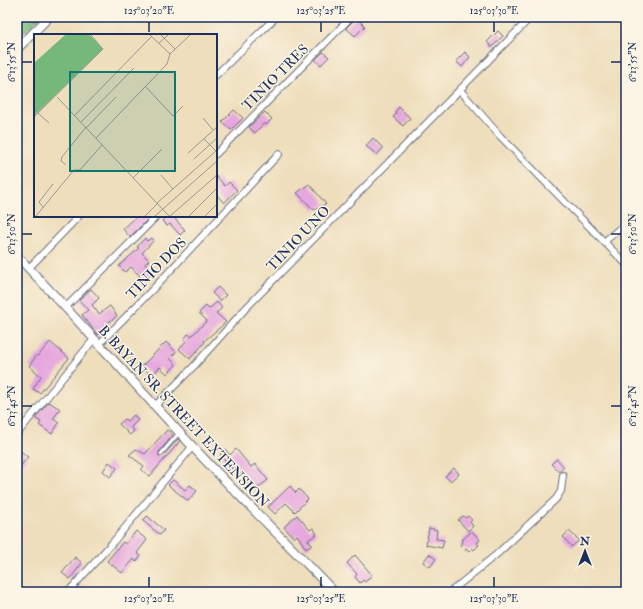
<svg xmlns="http://www.w3.org/2000/svg" width="643" height="609" font-family="'IM FELL Double Pica',serif">
<rect width="100%" height="100%" fill="#fcf5e5"/>
<filter id="ink" filterUnits="userSpaceOnUse"><feTurbulence type="fractalNoise" baseFrequency=".025" numOctaves="2"/><feDisplacementMap in="SourceGraphic" scale="8" xChannelSelector="R" yChannelSelector="G"/><feConvolveMatrix kernelMatrix="1 2 1 2 8 2 1 2 1" color-interpolation-filters="sRGB"/></filter>
<filter id="wash" filterUnits="userSpaceOnUse"><feTurbulence type="fractalNoise" baseFrequency=".012" numOctaves="4" result="noise"/><feDisplacementMap in="SourceGraphic" scale="16" xChannelSelector="R" yChannelSelector="G"/><feGaussianBlur stdDeviation="0.9" result="paint"/><feColorMatrix in="noise" values="0 0 0 0 0 0 0 0 0 0 0 0 0 0 0 0 0 1.4 0 .05"/><feComposite in="paint" operator="in"/></filter>
<g filter="url(#wash)">
<rect width="100%" height="100%" fill="#eedebc"/>
<path fill="#76b87a" stroke="#48746c" d="M17,17H40L17,40Z"/>
<g id="blocks">
<g fill="#e6a7de">
<path d="M355,17L365,26L355,36L346,28L354,20Z"/>
<path d="M498,31L503,36L492,47L487,42Z"/>
<path d="M323,52L329,57L321,65L315,60Z"/>
<path d="M465,52L470,57L462,67L456,61Z"/>
<path d="M399,107L410,118L403,126L393,117L396,114L395,112Z"/>
<path d="M234,110L243,118L231,130L222,122Z"/>
<path d="M265,112L272,119L266,125L264,123L255,133L249,127Z"/>
<path d="M373,138L383,148L377,155L366,146Z"/>
<path d="M216,176L225,186L229,182L237,190L224,203L216,194Z"/>
<path d="M309,184L326,204L314,210L297,193Z"/>
<path d="M137,216H151L130,237L123,229Z"/>
<path d="M167,216H178L175,219L185,230L180,235L170,224L167,226L162,221Z"/>
<path d="M145,238L147,241L151,238L154,240L142,253L149,260L145,264L153,272L145,281L131,267L125,272L119,266L139,248L137,247Z"/>
<path d="M218,287L226,295L220,301L212,293Z"/>
<path d="M91,289L99,298L92,305L99,314L110,306L117,316L104,326L106,329L98,335L82,315L88,310L79,300Z"/>
<path d="M217,302L222,308L216,313L226,322L204,341L205,342L190,359L179,349L186,341L184,339L188,334L191,336L207,321L199,313L206,306L209,309Z"/>
<path d="M50,342L69,358L40,393L33,389L41,376L29,366L37,355L38,356Z"/>
<path d="M166,342L176,352L170,358L176,365L167,374L160,367L151,376L142,366Z"/>
<path d="M49,402L60,409L53,419L59,423L52,434L39,425L41,422L36,419V417Z"/>
<path d="M134,415L138,420L131,427L134,431L130,435L119,424L125,419L127,421Z"/>
<path d="M167,430L173,435L159,452V456H163L178,439L180,441L150,476L141,470L144,466L129,455L136,449L145,454Z"/>
<path d="M17,448L28,457L17,470Z"/>
<path d="M225,449L230,455L236,449L251,467L255,464L268,480L254,491L237,469L234,471L220,454Z"/>
<path d="M557,459L564,467L559,472L551,464Z"/>
<path d="M109,462L117,468L110,477L103,471Z"/>
<path d="M454,468L459,474L450,481L445,476Z"/>
<path d="M173,480L185,490L190,485L197,491L188,501L168,485Z"/>
<path d="M290,486L296,493L299,489L308,499L295,512L286,503L275,514L268,507Z"/>
<path d="M297,515L310,530L313,528L317,534L308,540L312,545L306,549L297,535L294,538L284,527Z"/>
<path d="M147,516L164,530L160,535L143,521Z"/>
<path d="M463,516L466,518L468,516L472,520L470,522L473,526L468,531L458,520Z"/>
<path d="M429,528L437,530L436,539L444,540L442,548L426,545Z"/>
<path d="M136,531L147,540L137,553L141,556L136,562L134,559L122,573L107,561L123,542L126,544Z"/>
<path d="M472,531L480,540L477,543L479,545L474,550L472,548L469,551L466,548L465,550L460,545L462,543L461,541Z"/>
<path d="M569,531L579,540L572,547L563,537Z"/>
<path d="M429,554L436,559L430,567L423,562Z"/>
<path d="M355,555L372,575L365,582L363,580L360,583L355,577L357,574L347,563Z"/>
<path d="M75,557L82,563L70,579L62,573Z"/>
</g>
</g>
</g>
<g filter="url(#ink)">
<use href="#blocks" fill-opacity="0" stroke="#656c7f" stroke-width="1"/>
<g fill="none" stroke-linecap="round" stroke-linejoin="round">
<g stroke="#656c7f" stroke-width="5">
<path id="service" d="M161,454L178,434"/>
</g>
<g stroke="#656c7f" stroke-width="8">
<g id="minor">
<path d="M216,75L276,17"/>
<path d="M460,90L500,136L626,264"/>
<path d="M216,154L351,17"/>
<path d="M604,242L626,223"/>
<path d="M29,268L79,216"/>
<path d="M65,308L157,216"/>
<path d="M99,344L153,289L279,154"/>
<path d="M155,406L194,366L246,308L531,17"/>
<path d="M17,434L94,339"/>
<path d="M68,592L114,541L192,447"/>
<path d="M450,592L497,554L556,499L561,491L563,475"/>
</g>
</g>
<g stroke="#656c7f" stroke-width="10">
<g id="tertiary">
<path d="M17,49L49,17"/>
<path d="M17,256C77,318 134,384 193,447C239,497 288,543 334,592"/>
</g>
</g>
<use href="#service" stroke="#fff" stroke-width="3"/>
<use href="#minor" stroke="#fff" stroke-width="6"/>
<use href="#tertiary" stroke="#fff" stroke-width="8"/>
</g>
</g>
<path fill="none" stroke="#1b2f5e" stroke-width="1.5" d="M149,22V32M321,22V32M494,22V32M22,62H32M611,62H621M22,234H32M611,234H621M22,406H32M611,406H621M149,577V587M321,577V587M494,577V587"/>
<g text-anchor="middle" stroke-width="3" stroke-linejoin="round" paint-order="stroke">
<g font-size="14" fill="#1b2f5e" stroke="#fcf5e5">
<text transform="translate(275 77) rotate(-45)" y="5">TINIO TRES</text>
<text transform="translate(298 238) rotate(-46)" y="5">TINIO UNO</text>
<text transform="translate(156 268) rotate(-46)" y="5">TINIO DOS</text>
<text transform="translate(184 416) rotate(47)" y="5">B. BAYAN SR. STREET EXTENSION</text>
</g>
</g>
<g transform="translate(34 34)">
<rect width="183" height="183" fill="#eedebc"/>
<path d="M31,1H56L69,15L0,82V29Z" fill="#76b87a"/>
<path fill="none" stroke="#9a9896" stroke-width="1" d="M116,1L136,20M127,1L141,15M125,9L134,1M111,52L139,82M23,63L135,182M4,79L15,89M41,81L118,2M139,82L149,72M0,83L69,15L57,1M169,84L179,96M47,88L100,34M52,94L82,63M62,104L133,30L136,20L156,1M170,105L182,117M154,119L183,93M160,125L183,104M32,131L27,127L28,123L52,93M127,141L139,155M99,144L128,115M123,169L183,116M10,174L5,168L19,150M2,182L40,136H46L68,111M111,182L123,170M121,182L183,127M136,182L183,141M155,182L183,154M171,182L183,170"/>
<path fill="#0f766e" fill-opacity="0.15" stroke="#0f766e" stroke-width="2" d="M36,38H141V137H36Z"/>
<rect width="183" height="183" fill="none" stroke="#1b2f5e" stroke-width="2"/>
</g>
<rect width="643" height="609" fill="none" stroke="#fcf5e5" stroke-width="44"/>
<g transform="translate(585 551)" stroke="#fcf5e5" stroke-width="3" paint-order="stroke">
<path d="M0-3L7 15L0 10L-7 15Z" fill="#1b2f5e"/>
<text y="-6" font-size="11" font-weight="bold" text-anchor="middle" fill="#1b2f5e">N</text>
</g>
<rect x="22" y="22" width="599" height="565" fill="none" stroke="#1b2f5e" stroke-width="1.5"/>
<g font-size="10" text-anchor="middle" fill="#1b2f5e">
<text x="149" y="14">125°03'20"E</text>
<text x="321" y="14">125°03'25"E</text>
<text x="494" y="14">125°03'30"E</text>
<text transform="translate(11 62) rotate(-90)" y="4">6°13'55"N</text>
<text transform="translate(632 62) rotate(-90)" y="4">6°13'55"N</text>
<text transform="translate(11 234) rotate(-90)" y="4">6°13'50"N</text>
<text transform="translate(632 234) rotate(-90)" y="4">6°13'50"N</text>
<text transform="translate(11 406) rotate(-90)" y="4">6°13'45"N</text>
<text transform="translate(632 406) rotate(-90)" y="4">6°13'45"N</text>
<text x="149" y="602">125°03'20"E</text>
<text x="321" y="602">125°03'25"E</text>
<text x="494" y="602">125°03'30"E</text>
</g>
</svg>
